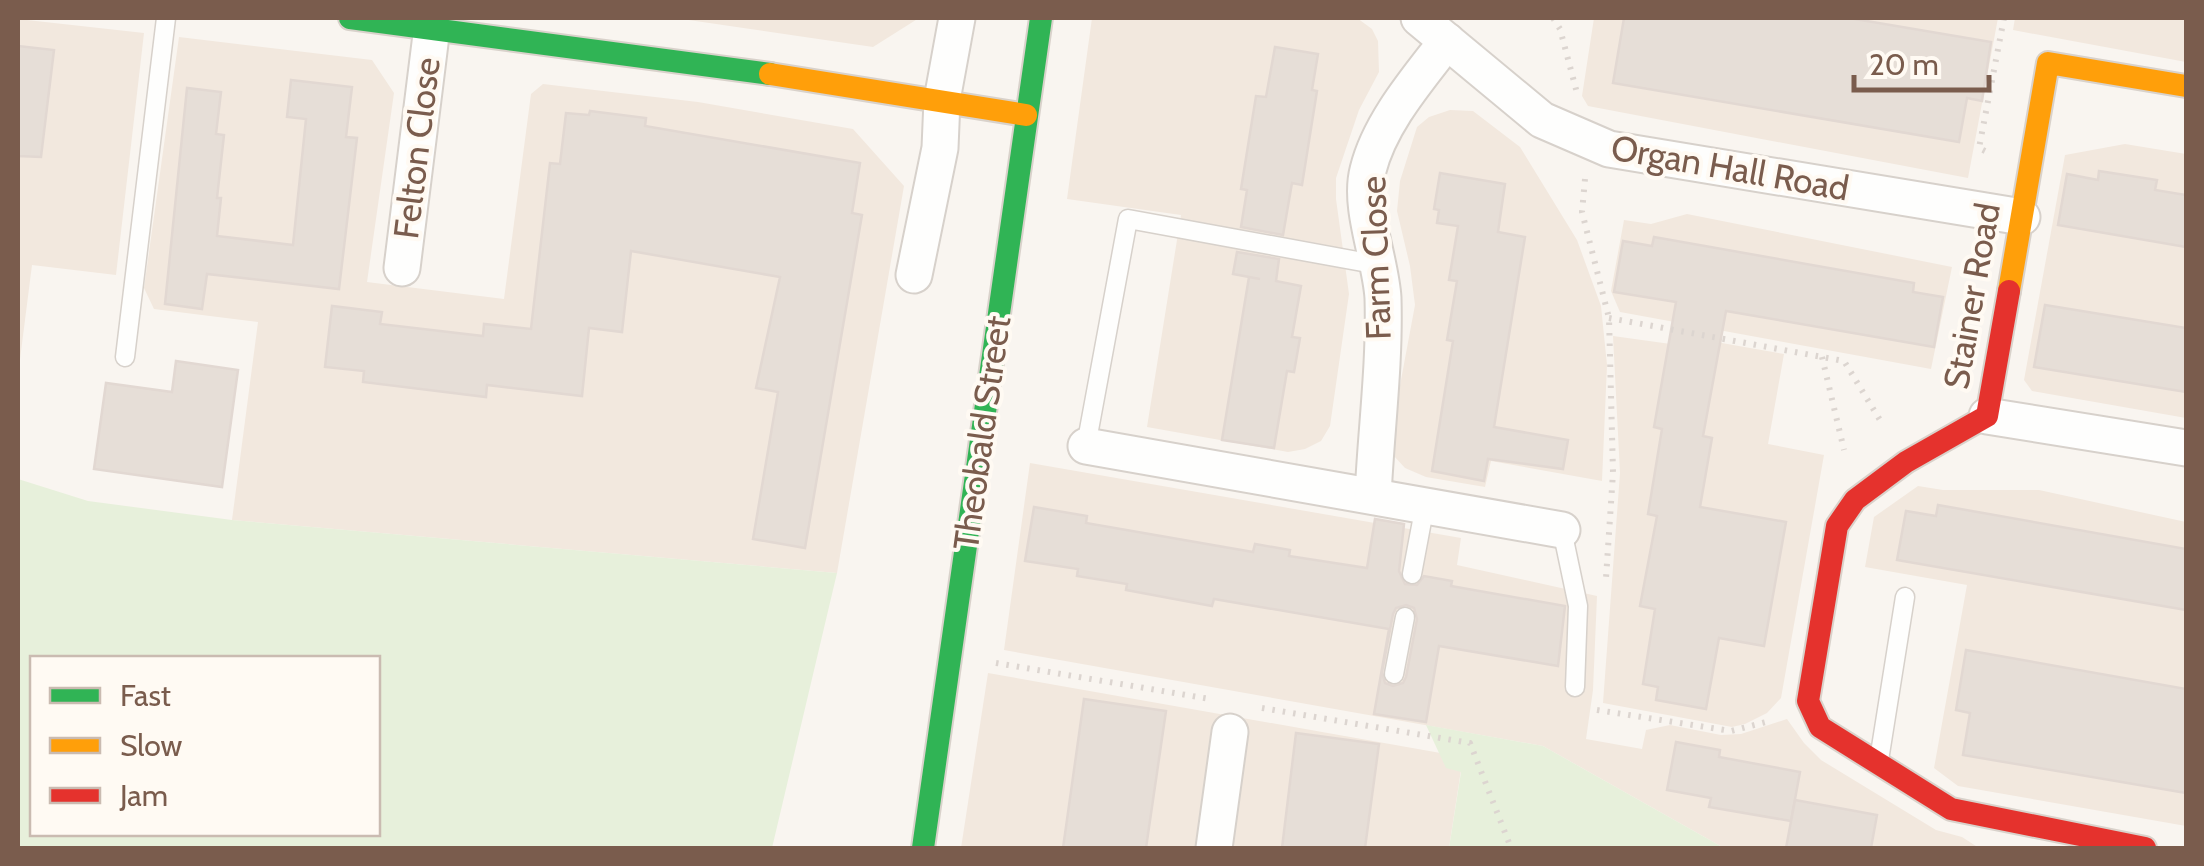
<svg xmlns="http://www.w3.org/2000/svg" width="2204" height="866" font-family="Cabin,sans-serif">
<rect width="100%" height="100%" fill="#f9f5f0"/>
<g fill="#f2e8de">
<path d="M675,18H919L873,47Z"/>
<path d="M1092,18H1357L1372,29L1378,41L1379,72L1359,110L1336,178V199L1349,294L1330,426L1321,441L1305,449L1288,452L1147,427L1181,215L1067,199Z"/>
<path d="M1594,18H1998L1968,178L1588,106L1582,96Z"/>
<path d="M2015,18H2186V62L2013,30Z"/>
<path d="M18,19L144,33L116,275L32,265L18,375Z"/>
<path d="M179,37L372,60L394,93L367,282L504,299L531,94L543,84L698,102L853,129L904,186L837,573L232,520L258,322L154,309L144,288Z"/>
<path d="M1450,110L1473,111L1520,147L1577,240L1601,306L1607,365L1602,481L1491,461L1485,487L1426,477L1405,468L1394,456L1390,439L1415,305L1410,266L1397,211L1400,181L1417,127L1429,117Z"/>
<path d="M2125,144L2186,154V418L2032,391L2024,380L2065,155Z"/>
<path d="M1687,214L1952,267L1931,369L1620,312L1611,291L1624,220L1651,224Z"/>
<path d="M1613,336L1714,350L1716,342L1784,354L1768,444L1824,455L1781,698L1767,713L1745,724L1732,727L1603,703L1620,473Z"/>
<path d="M1030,463L1461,538L1457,565L1597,596L1593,690L1586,739L1642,749L1646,730L1670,725L1721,735L1741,734L1787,719L1804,743L1821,760L1936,830L1962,837L1979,848H1724L1543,746L1004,650Z"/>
<path d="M1918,486L1943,490H2039L2186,522V826L1958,786L1934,768L1967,585L1865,567L1874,517Z"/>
<path d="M988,673L1463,757L1449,848H961Z"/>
</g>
<g fill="#e7f0db" fill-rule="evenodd">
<path d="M18,479L88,501L232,520L837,573L772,848H18ZM32,658H378V834H32Z"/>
<path d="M1426,725L1543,746L1724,848H1449L1461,772L1446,768Z"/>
</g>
<g fill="#e6ded7" stroke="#e2d8d2" stroke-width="2.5" fill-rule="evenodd">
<path d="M1624,18H1849L1991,42L1982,101L1967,98L1959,142L1613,83Z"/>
<path d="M18,46L54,50L41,157L18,156Z"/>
<path d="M1275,47L1318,54L1312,90L1317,91L1302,185L1292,183L1283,235L1241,227L1247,190L1241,189L1256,96L1266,97Z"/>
<path d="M291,80L352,87L346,137L357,138L339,289L207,274L202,309L165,304L187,88L221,92L216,134L224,135L217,198H221L217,236L293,245L306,119L287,117Z"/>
<path d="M590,111L646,118L645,126L860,163L852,213L862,215L805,548L753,539L778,392L756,388L780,277L631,251L622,332L589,328L582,396L487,385L486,397L363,382L364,371L325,367L332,306L382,312L380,324L483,336L484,324L531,329L550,163L560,164L566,113L589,115Z"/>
<path d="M2099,171L2157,180L2155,190L2186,195V247L2058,225L2067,174L2098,180Z"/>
<path d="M1440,173L1505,184L1498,232L1525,237L1494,427L1568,440L1563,469L1488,459L1484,481L1432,471L1453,341L1447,340L1457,281L1449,280L1458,226L1437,223L1439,210L1434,209Z"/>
<path d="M1654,237L1914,283L1913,292L1943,297L1934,347L1726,311L1703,436L1712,438L1700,507L1786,522L1764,646L1719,638L1706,709L1656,700L1658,687L1643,684L1655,609L1640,606L1657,516L1648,514L1662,429L1654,427L1676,302L1614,292L1623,241L1652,246Z"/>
<path d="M1237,252L1279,259L1276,281L1301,286L1292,337L1300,338L1294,372L1287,371L1274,448L1222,440L1249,277L1260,279L1233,274Z"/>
<path d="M2045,305L2186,328V392L2034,367Z"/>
<path d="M176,361L238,370L222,487L94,469L106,383L172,392Z"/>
<path d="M1938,505L2186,549V610L1897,560L1906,511L1936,516Z"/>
<path d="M1034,507L1087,516L1086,523L1253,552L1255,544L1290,550L1289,556L1367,568L1375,519L1404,524L1399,571L1405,584L1417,585L1424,576L1452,581L1451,586L1565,606L1558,666L1439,646L1426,722L1374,714L1389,629L1214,599L1212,606L1126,590L1127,584L1077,576L1078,569L1025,561ZM1406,605L1414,608L1417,619L1406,677L1403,683L1393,686L1385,683L1382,672L1393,614L1396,608Z"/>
<path d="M1966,650L2186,689V793L1963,755L1970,713L1956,710Z"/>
<path d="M1084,699L1166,711L1146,848H1063Z"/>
<path d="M1296,733L1379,744L1365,848H1282Z"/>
<path d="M1676,742L1720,750L1719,757L1800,772L1791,821L1709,807L1711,798L1667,790Z"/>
<path d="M1795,800L1877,815L1871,848H1786Z"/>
</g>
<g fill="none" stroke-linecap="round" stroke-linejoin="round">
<g stroke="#d7d1cb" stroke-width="21">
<g id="lane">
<path d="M125,357L166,18"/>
<path d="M1086,446L1128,219L1379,265"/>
<path d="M1562,530L1578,606L1575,687"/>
<path d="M1412,574L1425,505"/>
<path d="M1394,674L1405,617"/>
<path d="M1879,760L1905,597"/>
</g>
</g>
<g stroke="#d7d1cb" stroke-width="39">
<g id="street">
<path d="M1419,18L1542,120L1609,149L2022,217"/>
<path d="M402,268L432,27"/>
<path d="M914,275L940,148L942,100L957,18"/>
<path d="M1987,416L2186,448"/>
<path d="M1086,446L1562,530"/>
<path d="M1373,496C1376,431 1385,364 1383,298C1381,260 1358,207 1368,170C1380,122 1418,79 1447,41"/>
<path d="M1214,848L1230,732"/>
</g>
</g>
<g stroke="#d9d2cb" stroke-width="26">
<g id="fast">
<path d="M350,18L770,74"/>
<path d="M923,848L1041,18"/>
</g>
</g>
<g stroke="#d9d2cb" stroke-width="26">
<g id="slow">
<path d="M770,74L1026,115"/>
<path d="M2009,291L2048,63L2186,86"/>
</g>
</g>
<g stroke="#d9d2cb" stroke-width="26">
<path id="jam" d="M2009,291L1987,416L1906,462L1855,500L1837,526L1808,701L1820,727L1951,809L2145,848"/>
</g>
<g stroke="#dcd5d0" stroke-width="6" stroke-dasharray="2.5 8" stroke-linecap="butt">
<path d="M1553,18L1560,29L1577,93"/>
<path d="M1985,151L1979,148L2004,18"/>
<path d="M1585,179L1582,212L1609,318L1613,473L1606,578"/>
<path d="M1609,318L1844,361L1883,425"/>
<path d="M1822,357L1844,450"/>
<path d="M996,663L1210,699"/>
<path d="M1262,708L1470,743L1511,848"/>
<path d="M1597,710L1731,731L1766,722"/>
</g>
<use href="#lane" stroke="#fefefd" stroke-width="18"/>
<use href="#street" stroke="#fefefd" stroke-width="35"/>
<use href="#fast" stroke="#30b455" stroke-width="22"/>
<use href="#slow" stroke="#ff9f0a" stroke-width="22"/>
<use href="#jam" stroke="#e5322d" stroke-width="22"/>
</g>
<g text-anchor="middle" stroke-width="8" stroke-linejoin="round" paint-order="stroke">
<g font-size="35" fill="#7a5c4d" stroke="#fffaf3">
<text transform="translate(417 148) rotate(-83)" y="12">Felton Close</text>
<text transform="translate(1730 168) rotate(10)" y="12">Organ Hall Road</text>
<text transform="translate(1376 258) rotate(-92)" y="12">Farm Close</text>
<text transform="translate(1972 296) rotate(-80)" y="12">Stainer Road</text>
<text transform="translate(982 433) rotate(-82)" y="12">Theobald Street</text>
</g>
</g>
<rect width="2204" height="866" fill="none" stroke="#7a5c4d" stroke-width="40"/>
<rect x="30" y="656" width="350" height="180" fill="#fffaf3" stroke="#cabbb1" stroke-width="2.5"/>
<rect x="50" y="688" width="50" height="15" fill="#30b455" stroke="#cabbb1" stroke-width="2.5"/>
<text x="120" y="706" font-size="30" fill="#7a5c4d">Fast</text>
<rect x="50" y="738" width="50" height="15" fill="#ff9f0a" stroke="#cabbb1" stroke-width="2.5"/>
<text x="120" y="756" font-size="30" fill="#7a5c4d">Slow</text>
<rect x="50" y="788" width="50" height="15" fill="#e5322d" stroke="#cabbb1" stroke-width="2.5"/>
<text x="120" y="806" font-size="30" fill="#7a5c4d">Jam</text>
<path d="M1854 75v15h135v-15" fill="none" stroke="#7a5c4d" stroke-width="5"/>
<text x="1869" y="75" font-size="30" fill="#7a5c4d" stroke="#fffaf3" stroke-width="8" paint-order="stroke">20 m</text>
</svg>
